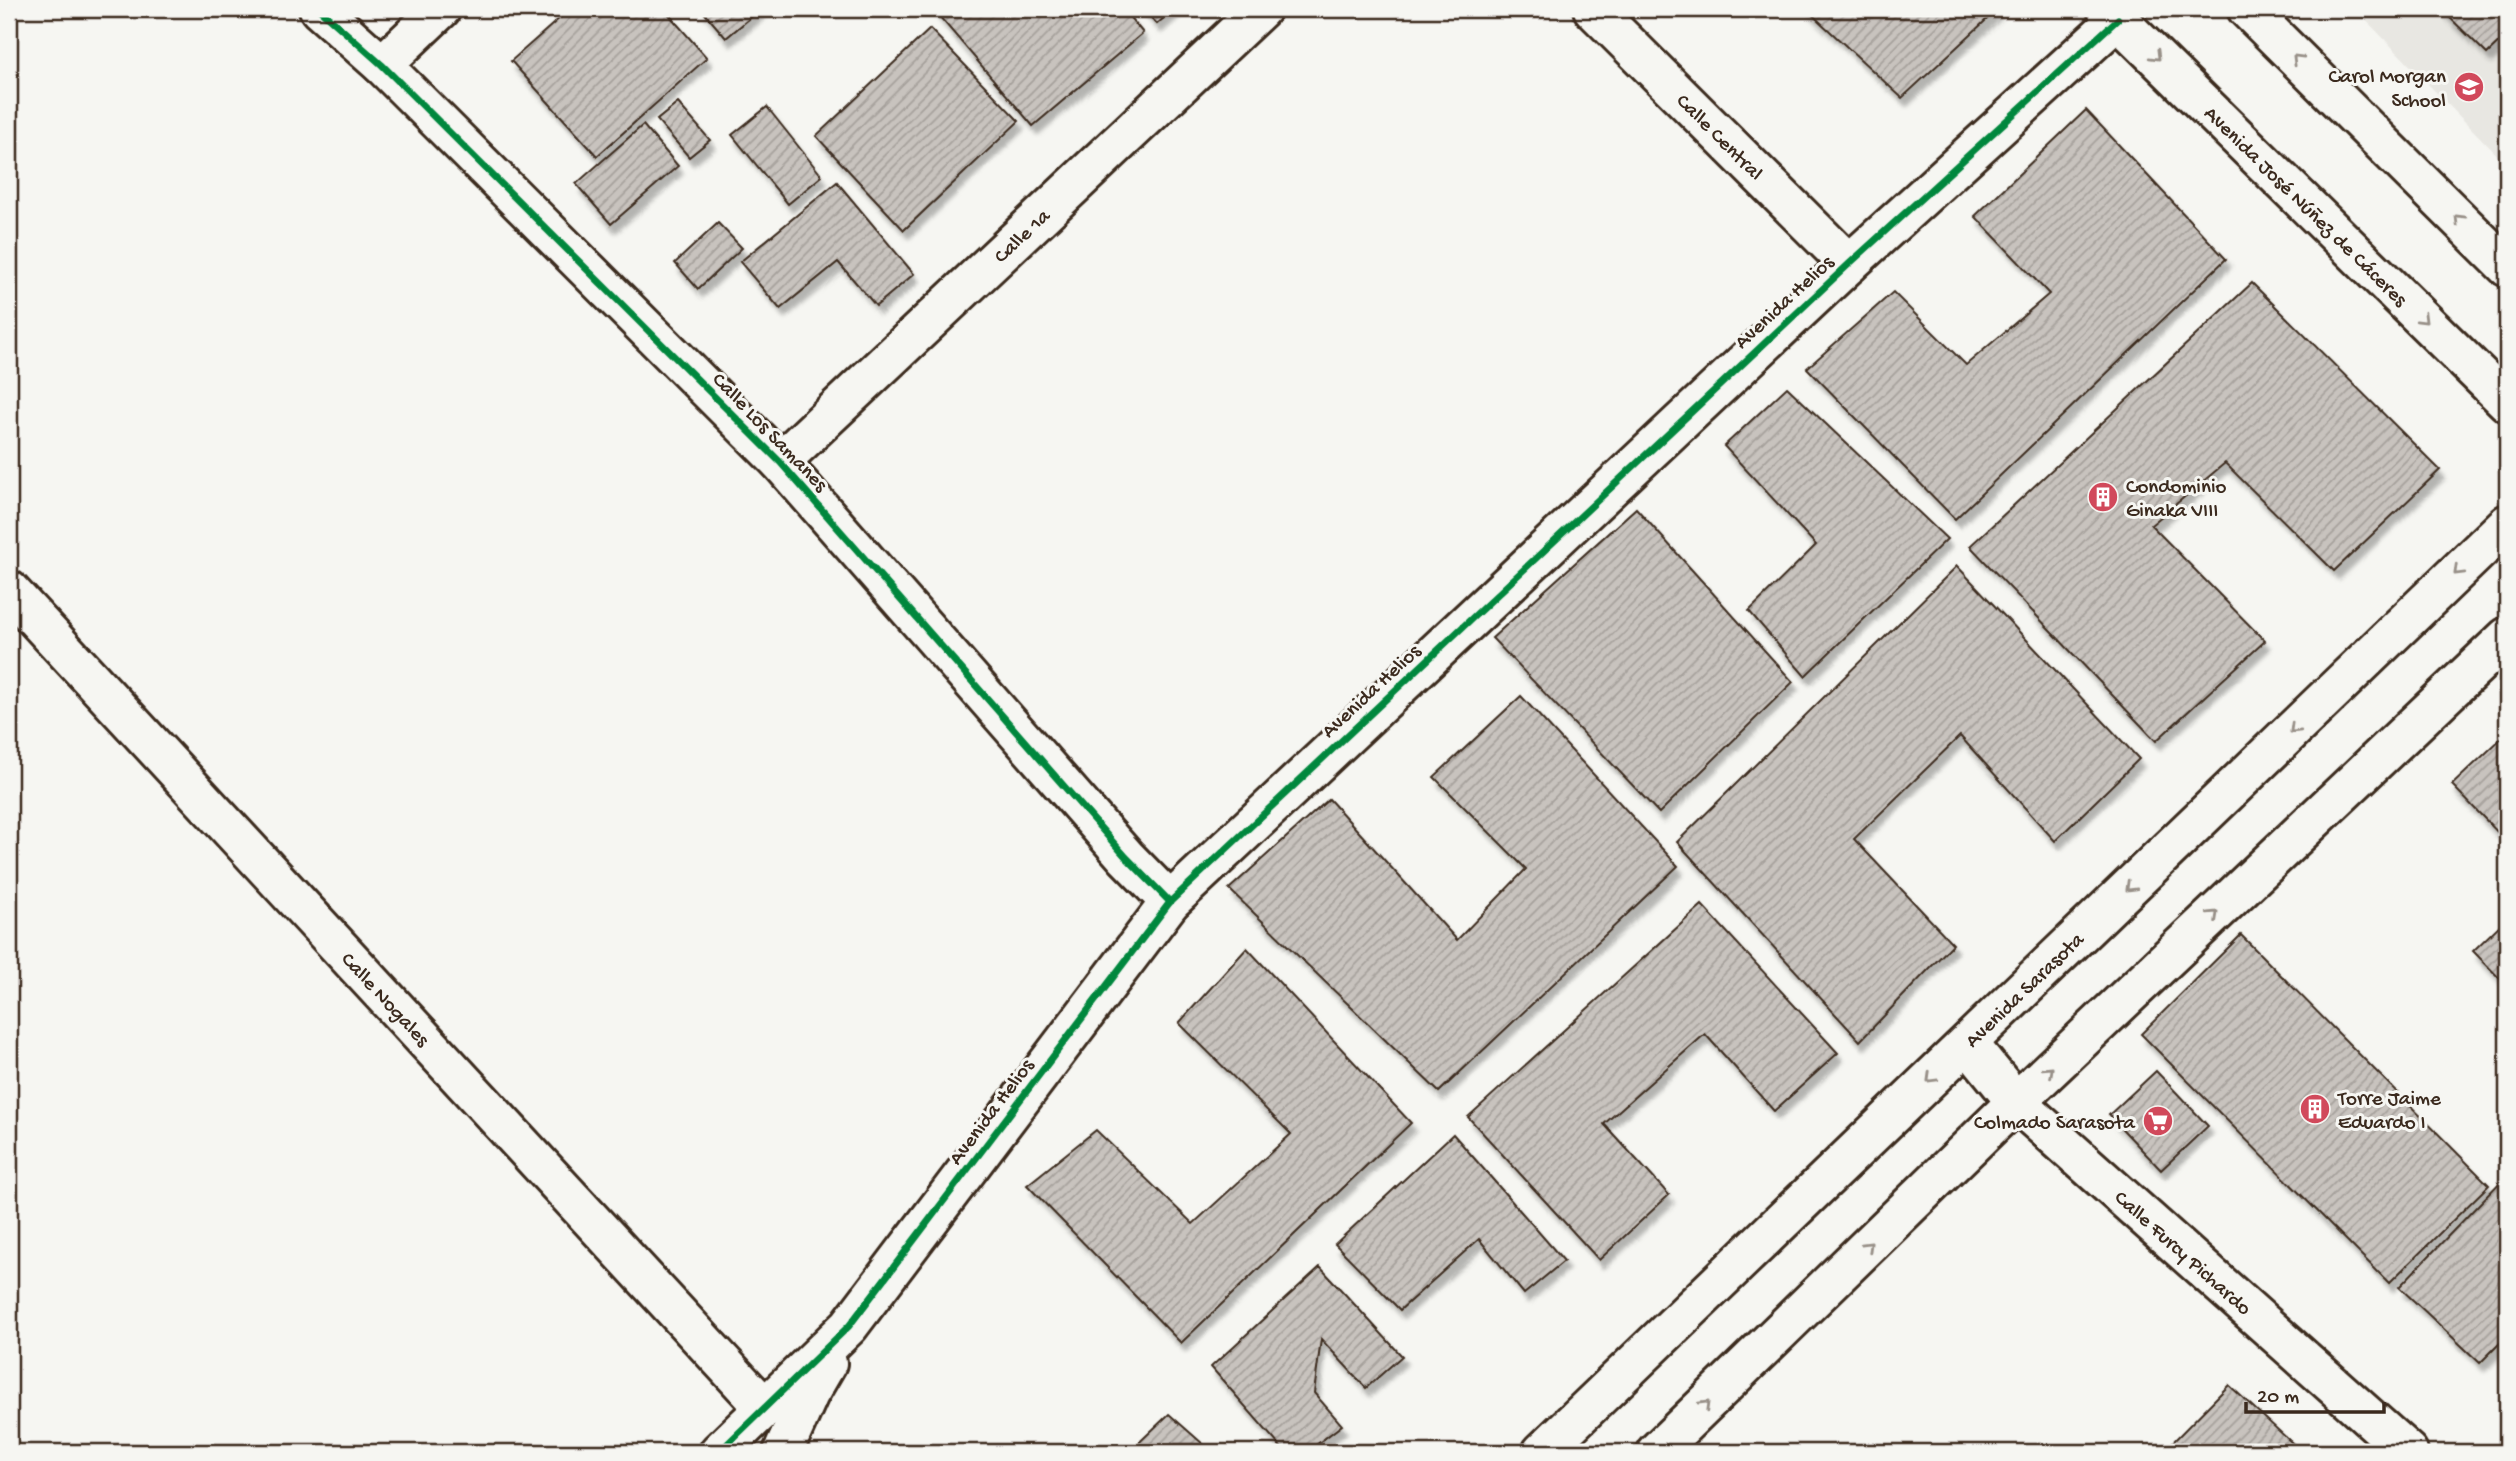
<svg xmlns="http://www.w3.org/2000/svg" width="2516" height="1461" font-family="'Gochi Hand',sans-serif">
<defs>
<pattern id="building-hatch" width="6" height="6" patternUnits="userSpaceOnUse" patternTransform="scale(1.75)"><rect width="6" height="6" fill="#c8c3be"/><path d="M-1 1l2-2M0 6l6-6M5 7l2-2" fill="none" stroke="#a49f9a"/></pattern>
<filter id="shadow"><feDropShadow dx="4.5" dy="8" stdDeviation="2" flood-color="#0004"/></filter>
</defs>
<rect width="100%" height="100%" fill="#f6f6f2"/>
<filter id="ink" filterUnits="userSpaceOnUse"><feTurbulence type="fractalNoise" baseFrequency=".0143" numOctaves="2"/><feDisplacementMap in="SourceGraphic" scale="14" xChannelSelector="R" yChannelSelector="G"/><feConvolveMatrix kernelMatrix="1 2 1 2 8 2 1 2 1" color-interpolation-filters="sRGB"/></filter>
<g filter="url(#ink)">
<path fill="#e8e7e2" d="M2355,9H2507V165Z"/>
<g fill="url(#building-hatch)" stroke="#3b2a1e" stroke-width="2" filter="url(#shadow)">
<path d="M570,9H664L707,58L597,156L511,61Z"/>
<path d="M701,9H761L726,38Z"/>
<path d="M933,9H1123L1143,33L1033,126Z"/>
<path d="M1143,9H1174L1157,24Z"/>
<path d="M1806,9H1998L1902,98Z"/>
<path d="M2441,9H2507V35L2487,54Z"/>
<path d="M930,29L1019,121L904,230L816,136Z"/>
<path d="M678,103L710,140L689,157L657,120Z"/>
<path d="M767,107L822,176L788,204L732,135Z"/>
<path d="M2086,110L2226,259L1955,519L1807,368L1893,292L1966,365L2049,294L1975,216Z"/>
<path d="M643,125L678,166L611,224L576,184Z"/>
<path d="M837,182L914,274L876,306L838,262L780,309L740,262Z"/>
<path d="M718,223L742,248L698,289L675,263Z"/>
<path d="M2252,283L2440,470L2334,571L2225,463L2151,525L2265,641L2156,741L1970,546Z"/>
<path d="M1787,387L1947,539L1805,676L1749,611L1816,545L1724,446Z"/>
<path d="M1636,508L1793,682L1659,813L1492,638Z"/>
<path d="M1957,566L2139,759L2055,841L1960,736L1854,839L1953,944L1860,1041L1677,842Z"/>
<path d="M1521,696L1678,866L1439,1092L1229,889L1329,799L1457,940L1526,869L1434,777Z"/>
<path d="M2507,733V842L2452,785Z"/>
<path d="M1702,905L1838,1053L1774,1111L1705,1034L1604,1124L1669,1195L1599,1260L1468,1117Z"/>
<path d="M2507,918V986L2473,951Z"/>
<path d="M2241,935L2489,1185L2389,1283L2141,1034Z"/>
<path d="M1247,948L1411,1123L1181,1343L1027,1185L1096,1130L1193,1224L1291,1134L1179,1023Z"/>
<path d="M2156,1071L2208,1126L2161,1170L2109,1115Z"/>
<path d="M1453,1134L1564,1261L1524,1294L1479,1239L1400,1310L1335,1244Z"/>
<path d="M2507,1175V1336L2480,1363L2399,1287Z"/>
<path d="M1320,1267L1402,1356L1366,1388L1321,1339L1314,1393L1342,1425L1307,1452H1285L1211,1367Z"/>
<path d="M2229,1385L2302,1452H2163Z"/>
<path d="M1169,1414L1212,1452H1129Z"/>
</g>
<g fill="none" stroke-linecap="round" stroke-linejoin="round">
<g stroke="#3b2a1e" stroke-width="44">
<g id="minor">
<path d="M319,9L382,65L780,462L1126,857L1170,902"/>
<path id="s1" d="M1593,9L1849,264"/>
<path d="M382,65L441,9"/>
<path id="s2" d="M780,462L1261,9"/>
<path id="s3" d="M9,590L765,1408"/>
<path id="s4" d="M1968,1043L2016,1102L2408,1452"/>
<path d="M719,1452L849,1326L1170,902L1849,264L2118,19"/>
<path d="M783,1452L809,1394L827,1363"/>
</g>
</g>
<g stroke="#3b2a1e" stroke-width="44">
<g id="major">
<path id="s5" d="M2107,9L2507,402"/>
<path d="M2247,9L2507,267"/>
<path id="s6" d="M1542,1452L2507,524"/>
<path d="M1656,1452L2016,1102L2507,637"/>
</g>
</g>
<use href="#minor" stroke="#f6f6f2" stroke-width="38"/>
<use href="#major" stroke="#f6f6f2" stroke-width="38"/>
<g stroke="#f6f6f2" stroke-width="11">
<g id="cycleway">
<path d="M319,9L382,65L780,462L1126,857L1170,902"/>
<path d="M719,1452L849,1326L1170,902L1849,264L2118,19"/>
</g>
</g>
<use href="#cycleway" stroke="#00873e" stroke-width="7"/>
</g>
<defs><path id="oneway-chevron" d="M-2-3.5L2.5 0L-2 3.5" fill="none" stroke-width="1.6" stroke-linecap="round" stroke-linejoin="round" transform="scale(1.75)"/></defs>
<g stroke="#989088">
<use href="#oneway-chevron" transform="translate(2156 56) rotate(45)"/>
<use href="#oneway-chevron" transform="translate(2297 59) rotate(-135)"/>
<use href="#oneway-chevron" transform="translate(2459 219) rotate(-135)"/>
<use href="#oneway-chevron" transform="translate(2423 319) rotate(45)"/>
<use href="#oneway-chevron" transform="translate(2458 571) rotate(136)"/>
<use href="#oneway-chevron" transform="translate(2294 729) rotate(136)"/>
<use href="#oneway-chevron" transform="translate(2130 887) rotate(136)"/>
<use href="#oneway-chevron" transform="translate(2214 915) rotate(-43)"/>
<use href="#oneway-chevron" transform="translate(2049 1071) rotate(-43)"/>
<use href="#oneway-chevron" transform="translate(1931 1078) rotate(136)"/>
<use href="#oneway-chevron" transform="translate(1868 1246) rotate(-44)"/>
<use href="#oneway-chevron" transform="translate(1705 1405) rotate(-44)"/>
</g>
</g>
<defs>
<g id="school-disc" transform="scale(1.575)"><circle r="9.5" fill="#d1495b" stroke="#f6f6f2"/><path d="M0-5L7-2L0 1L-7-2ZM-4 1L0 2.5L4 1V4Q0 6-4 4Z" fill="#fff"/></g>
<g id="building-disc" transform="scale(1.575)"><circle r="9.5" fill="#d1495b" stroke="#f6f6f2"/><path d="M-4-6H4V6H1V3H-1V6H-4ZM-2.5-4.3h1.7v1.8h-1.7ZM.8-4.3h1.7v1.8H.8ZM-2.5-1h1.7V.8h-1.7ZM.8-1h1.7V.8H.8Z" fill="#fff"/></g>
<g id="supermarket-disc" transform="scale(1.575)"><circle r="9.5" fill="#d1495b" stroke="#f6f6f2"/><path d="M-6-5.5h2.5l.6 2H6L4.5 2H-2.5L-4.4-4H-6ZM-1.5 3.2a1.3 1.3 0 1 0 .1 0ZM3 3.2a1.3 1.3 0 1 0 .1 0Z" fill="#fff"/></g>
</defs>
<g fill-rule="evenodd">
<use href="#school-disc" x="2469" y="87"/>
<use href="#building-disc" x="2103" y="497"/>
<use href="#building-disc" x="2315" y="1109"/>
<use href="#supermarket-disc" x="2158" y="1121"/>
</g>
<g text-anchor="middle" stroke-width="6" stroke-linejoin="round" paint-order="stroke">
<g font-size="21" fill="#3b2a1e" stroke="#f6f6f2" text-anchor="end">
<text x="2446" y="82">Carol Morgan<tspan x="2446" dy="24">School</tspan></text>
<text x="2126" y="492" text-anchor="start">Condominio<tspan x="2126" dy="24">Ginaka VIII</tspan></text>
<text x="2338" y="1104" text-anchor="start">Torre Jaime<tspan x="2338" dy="24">Eduardo I</tspan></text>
<text x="2135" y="1128">Colmado Sarasota</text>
</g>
<g font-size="21" fill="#3b2a1e" stroke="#f6f6f2">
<text dy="7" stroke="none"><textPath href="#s1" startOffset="180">Calle Central</textPath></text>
<text dy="7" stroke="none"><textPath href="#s5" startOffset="280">Avenida José Núñez de Cáceres</textPath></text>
<text dy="7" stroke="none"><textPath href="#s2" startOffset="331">Calle 1a</textPath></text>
<text transform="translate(1783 301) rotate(-43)" y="7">Avenida Helios</text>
<text transform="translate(771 431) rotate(46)" y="7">Calle Los Samanes</text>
<text transform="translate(1370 690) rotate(-43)" y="7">Avenida Helios</text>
<text dy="7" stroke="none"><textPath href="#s6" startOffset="668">Avenida Sarasota</textPath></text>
<text dy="7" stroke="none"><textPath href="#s3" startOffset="556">Calle Nogales</textPath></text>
<text transform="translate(990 1111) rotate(-53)" y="7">Avenida Helios</text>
<text dy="7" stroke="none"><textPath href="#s4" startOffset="301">Calle Furcy Pichardo</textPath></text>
</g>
</g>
<rect width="2516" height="1461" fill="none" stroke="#f6f6f2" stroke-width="35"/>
<rect x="18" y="18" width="2481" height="1426" fill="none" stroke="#3b2a1e" stroke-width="2.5" filter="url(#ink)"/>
<path d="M2246 1402v10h138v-10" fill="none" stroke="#3b2a1e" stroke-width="3.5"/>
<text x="2257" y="1402" font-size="21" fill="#3b2a1e" stroke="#f6f6f2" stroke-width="5" paint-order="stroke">20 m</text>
</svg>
